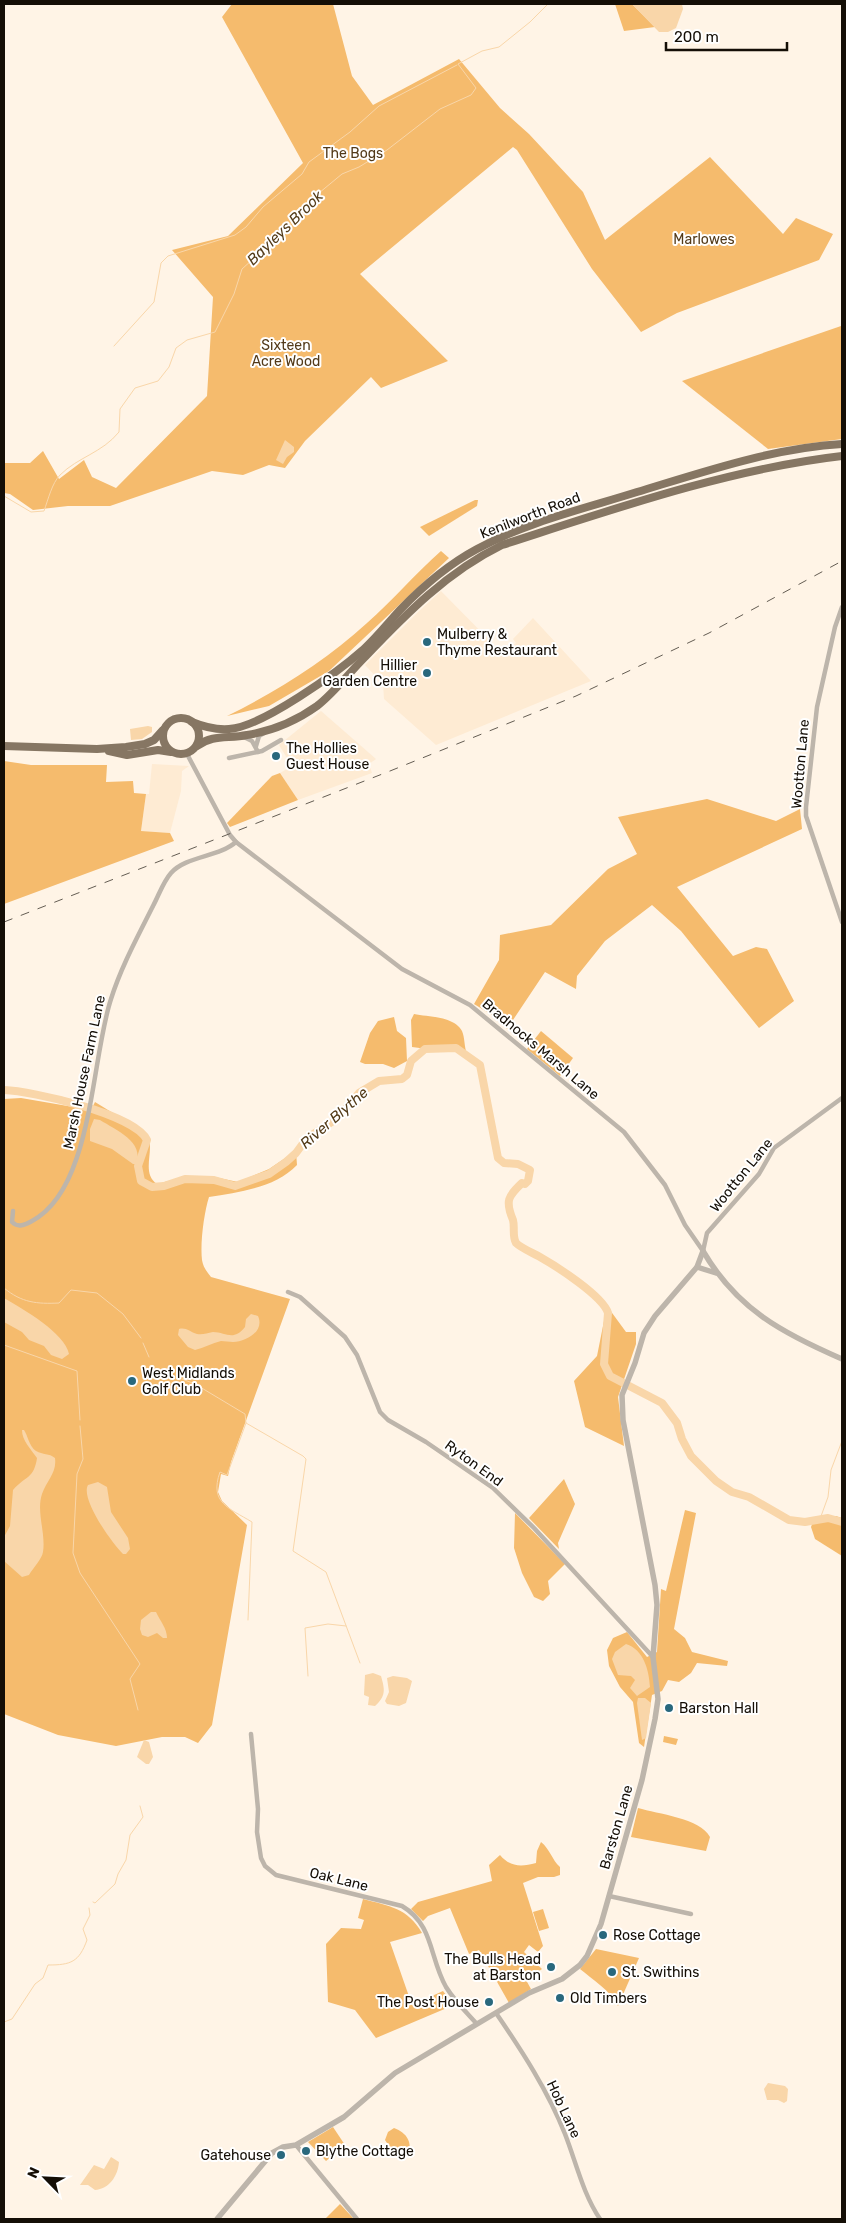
<svg xmlns="http://www.w3.org/2000/svg" width="846" height="2223" font-family="Rubik,sans-serif">
<rect width="100%" height="100%" fill="#fff4e6"/>
<g fill="#feebd3">
<path d="M441,591L503,654L516,643L513,639L533,618L591,681L436,745L384,699L383,684L365,665L418,612Z"/>
<path d="M321,711L376,759L369,764L372,773L298,800L280,773L292,766L279,745Z"/>
<path d="M152,764L189,766L182,771L181,791L170,833L141,831L146,794H149Z"/>
</g>
<g fill="#f5bb6d">
<path d="M232,4H333L352,76L373,105L459,59L500,108L529,134L583,192L605,240L710,157L783,234L796,218L833,234L819,260L677,313L641,332L592,269L517,150L513,147L360,274L448,361L381,388L371,377L305,441L285,468L269,465L243,475L212,471L110,506H68L33,510L10,494L4,493V463H30L43,451L59,479L84,460L92,477L116,488L207,396L213,297L172,250L228,236L303,163L222,17Z"/>
<path d="M615,4H632L655,27L624,31Z"/>
<path d="M841,326L842,439L768,449L682,381Z"/>
<path d="M475,500H478L477,506L429,536L420,527Z"/>
<path d="M441,551L449,558L329,671L269,706L227,716C278,691 325,661 367,623C393,600 415,574 441,551Z"/>
<path d="M4,761L31,765H107L106,782L133,781L134,793L146,794L141,831L170,833L174,841L4,904Z"/>
<path d="M280,773L298,800L230,827L227,823L272,776Z"/>
<path d="M707,799L776,821L800,809L802,829L677,887L733,956L756,947L767,949L794,1001L759,1028L681,931L652,905L605,941L577,976L576,989L545,972L507,1029L492,1015L474,1004L499,960L500,935L551,925L608,869L637,854L618,817Z"/>
<path d="M414,1014C428,1017 454,1016 462,1031C465,1038 464,1047 467,1054C447,1043 434,1051 412,1047L411,1020Z"/>
<path d="M394,1017L397,1031L406,1038L407,1061L394,1068L383,1064H365L360,1062L370,1033L378,1021Z"/>
<path d="M541,1031L573,1058L560,1076L527,1049Z"/>
<path d="M21,1098L91,1110L95,1102L147,1134C156,1150 140,1172 157,1184L176,1179L210,1176L238,1182L269,1169L294,1152H296L297,1165C275,1188 239,1192 209,1197C204,1213 200,1243 202,1260C203,1267 207,1272 211,1277L290,1299L231,1462L228,1476L221,1474L218,1492L222,1501L247,1525L212,1725L198,1743L185,1737H162L116,1746L58,1735L4,1714V1099Z"/>
<path d="M607,1306L626,1332H636V1344L618,1397L624,1446L585,1427L574,1381L597,1356Z"/>
<path d="M564,1479L575,1504L558,1543L559,1549L529,1518Z"/>
<path d="M685,1510L696,1513L674,1629L685,1638L692,1652L728,1661L727,1666L697,1663L691,1673L679,1682L668,1680L662,1691L652,1695L644,1747L639,1743L633,1702L620,1687L609,1666L607,1650L613,1638L627,1632L647,1657L657,1652L661,1589L666,1591Z"/>
<path d="M515,1513L565,1564L548,1581L550,1594L543,1601L534,1597L522,1573L514,1548Z"/>
<path d="M836,1516L842,1518V1556L815,1539L811,1527L815,1517Z"/>
<path d="M664,1736L678,1739L676,1745L663,1742Z"/>
<path d="M638,1808C658,1814 700,1818 710,1837L706,1851L631,1837Z"/>
<path d="M541,1842C550,1849 552,1860 560,1867V1875L554,1877H538L523,1883L543,1946L538,1952L529,1945L524,1952L542,1969L526,1980L531,1989L509,2003L479,1950L469,1954L450,1908L428,1916L423,1921L411,1909L418,1902L492,1881L489,1865L500,1855C510,1867 521,1867 536,1863L537,1851Z"/>
<path d="M363,1899C389,1906 408,1908 422,1933L390,1942L412,2005L443,1991L454,2005L376,2038L355,2010L328,2002L326,1944L341,1928L361,1929L364,1920L358,1918Z"/>
<path d="M543,1909L549,1928L539,1931L533,1912Z"/>
<path d="M596,1949L639,1958L618,2006C611,1991 592,1979 580,1969Z"/>
<path d="M333,2127L345,2145L326,2161L308,2142Z"/>
<path d="M394,2128C407,2133 413,2142 408,2156C395,2158 391,2149 385,2140L388,2132Z"/>
<path d="M340,2204L354,2219H325Z"/>
</g>
<g fill="#f9d6a9">
<path d="M632,4H682L683,9L676,28L668,32H659Z"/>
<path d="M285,440L294,447V452L287,457L283,464L276,460Z"/>
<path d="M148,726L152,727V732L142,739L131,740L130,729Z"/>
<path d="M94,1119L100,1120C116,1130 145,1142 136,1164H133L112,1149L90,1141V1129Z"/>
<path d="M4,1298C23,1309 65,1333 69,1354L62,1359L51,1355L44,1346L29,1340L22,1332L4,1322Z"/>
<path d="M251,1314L258,1316C265,1331 246,1342 233,1342C229,1342 225,1341 221,1341C212,1343 204,1348 195,1350L188,1347L178,1335L179,1329C186,1327 190,1332 197,1334C203,1335 207,1333 213,1332C226,1332 233,1342 245,1327L246,1319Z"/>
<path d="M22,1430H24C28,1436 29,1446 36,1451C43,1455 49,1453 55,1458C57,1473 47,1480 42,1494C36,1512 46,1533 43,1552C42,1559 33,1568 29,1575L22,1577L4,1561V1537L10,1526L13,1490C25,1476 34,1479 37,1458C31,1449 22,1441 22,1430Z"/>
<path d="M98,1482L107,1487L111,1512L128,1538L130,1549L126,1554H123C112,1543 80,1499 88,1485Z"/>
<path d="M151,1612H156C160,1621 167,1628 167,1638H163L157,1633L148,1637L142,1635L140,1629L141,1620Z"/>
<path d="M626,1644C644,1650 649,1670 650,1687L637,1696L630,1688L635,1680L631,1676L618,1675L612,1659L615,1652Z"/>
<path d="M373,1673L381,1676C385,1690 386,1696 375,1706L368,1705L369,1697L364,1695L365,1675Z"/>
<path d="M393,1676L407,1678L412,1681L406,1703L399,1706L387,1704L385,1701L389,1692L387,1678Z"/>
<path d="M638,1698H645L651,1703L646,1738L642,1740L637,1703Z"/>
<path d="M144,1740L149,1742L153,1757L149,1764H146L137,1757Z"/>
<path d="M768,2083L785,2086L788,2089L787,2101L784,2103L778,2100H767L764,2089Z"/>
<path d="M111,2157L119,2162C118,2176 109,2189 95,2190L88,2185H80L94,2165L104,2169Z"/>
</g>
<g fill="none" stroke-linecap="round" stroke-linejoin="round">
<g stroke="#f9d6a9" stroke-width="1">
<path d="M114,346L154,302L161,263L168,256L235,235L246,227L263,207L302,174L309,162L350,132L379,106L457,65"/>
<path d="M4,496L31,512L44,511C48,500 52,483 60,475C78,457 102,453 119,432L120,409L135,388L158,381L169,367L176,348L187,340L215,332L234,294L242,269L284,231L319,193L342,174L359,167L387,150L440,109L471,95L476,88L458,64L482,51L499,47L530,22L548,4"/>
<path d="M4,1288C22,1303 37,1304 59,1303L71,1290L97,1293L123,1314L141,1338"/>
<path d="M143,1343L149,1357"/>
<path d="M4,1345L77,1371L80,1420"/>
<path d="M182,1379L195,1384L245,1414L246,1423L303,1456L306,1459L293,1551L326,1572L360,1663"/>
<path d="M246,1423L227,1475L220,1472C209,1503 229,1508 252,1522L248,1620"/>
<path d="M80,1426L83,1459L77,1474L73,1553L80,1573L140,1664L130,1679L138,1710"/>
<path d="M820,1519L828,1497L831,1470L842,1441"/>
<path d="M308,1676L305,1628L328,1624L346,1626"/>
<path d="M93,1902L95,1903L115,1884L118,1874L126,1860L130,1835L143,1817L140,1806"/>
<path d="M4,2022L12,2019L35,1984L43,1978L48,1965C71,1965 79,1962 87,1940L83,1929L90,1915L89,1908"/>
</g>
<path stroke="#f9d6a9" stroke-width="8" d="M4,1090C32,1091 135,1114 147,1140L138,1166L141,1181L152,1187L164,1186L185,1179L214,1180L235,1186L269,1174L286,1162L296,1153L307,1138L338,1118L359,1093L379,1081L402,1079L407,1075L411,1061L425,1049L456,1048L480,1065L498,1158L504,1163L518,1164L530,1170L528,1181L525,1184L522,1183C508,1196 505,1201 513,1220C515,1227 512,1236 516,1243C521,1248 533,1253 540,1257C556,1266 603,1296 608,1313L604,1364L610,1376L662,1403L677,1423L682,1439L691,1456L716,1481L732,1492L749,1497L789,1520L805,1522L828,1518L842,1522"/>
<g stroke="#bdb5ab" stroke-width="4.5">
<path d="M842,607L835,627L817,707L806,807V816L842,922"/>
<path d="M244,737L252,741L258,752"/>
<path d="M256,746L259,736L264,733"/>
<path d="M187,754L230,835L236,842L402,969L470,1005L624,1132L665,1185L685,1225L703,1251"/>
<path d="M229,758L262,751L281,740"/>
<path d="M13,1211L12,1222C18,1228 25,1225 32,1221C93,1189 91,1059 111,999C121,967 138,936 153,906C159,895 163,882 171,873C186,856 219,857 236,842"/>
<path d="M703,1251L707,1233L759,1174L774,1148L842,1098"/>
<path d="M288,1292L300,1297L345,1337L357,1355L380,1412L388,1420L426,1442L493,1488L534,1528L653,1657"/>
<path d="M251,1734L258,1809L257,1832L261,1858L265,1866L276,1875L402,1906C434,1925 429,1957 446,1987C454,2000 466,2012 476,2023"/>
<path d="M609,1896L691,1914"/>
<path d="M496,2013C522,2051 548,2091 565,2134C576,2162 583,2194 600,2219"/>
<path d="M296,2145L357,2219"/>
</g>
<g stroke="#bdb5ab" stroke-width="5.5">
<path d="M703,1251C737,1309 782,1333 842,1359"/>
<path d="M697,1267L716,1273"/>
<path d="M217,2219L272,2153L283,2147L296,2145L344,2117L395,2073L529,1993L562,1979L580,1965L587,1956L601,1924L609,1896L642,1780L655,1719L658,1699L653,1657L657,1605L655,1585L623,1420L622,1395L635,1363L644,1333L655,1316L697,1267L703,1251"/>
</g>
<g stroke="#867663" stroke-width="8">
<circle cx="181" cy="736" r="18"/>
<path d="M192,722C204,727 215,730 229,729C262,727 338,672 364,649C377,637 388,623 400,610C422,587 449,564 477,549C527,522 583,509 637,492C703,472 773,448 842,444"/>
<path d="M4,746L97,749L126,747L145,744L154,740L163,730"/>
<path d="M197,746C213,734 228,739 247,735C272,731 296,721 317,706C334,693 349,673 365,657C406,614 447,572 502,545C611,510 728,469 842,456"/>
<path d="M109,751L127,755L158,750L171,752"/>
</g>
<path stroke="#645d53" stroke-width="1" stroke-dasharray="9 9" stroke-linecap="butt" d="M4,922L390,771L576,696L709,633L842,561"/>
</g>
<g fill="#29687d" stroke="#fff" stroke-width="2">
<circle cx="427" cy="642" r="5"/>
<circle cx="427" cy="673" r="5"/>
<circle cx="276" cy="756" r="5"/>
<circle cx="132" cy="1381" r="5"/>
<circle cx="669" cy="1708" r="5"/>
<circle cx="603" cy="1935" r="5"/>
<circle cx="551" cy="1967" r="5"/>
<circle cx="612" cy="1972" r="5"/>
<circle cx="560" cy="1998" r="5"/>
<circle cx="489" cy="2002" r="5"/>
<circle cx="306" cy="2151" r="5"/>
<circle cx="281" cy="2155" r="5"/>
</g>
<g text-anchor="middle" stroke-width="4" stroke-linejoin="round" paint-order="stroke">
<g font-size="14" fill="#533a19" stroke="#fff">
<text x="353" y="158">The Bogs</text>
<text x="704" y="244">Marlowes</text>
<text x="286" y="350">Sixteen<tspan x="286" dy="16">Acre Wood</tspan></text>
</g>
<g font-size="14" fill="#140e06" stroke="#fff">
<text transform="translate(530 515) rotate(-21)" y="5">Kenilworth Road</text>
<text transform="translate(800 764) rotate(-85)" y="5">Wootton Lane</text>
<text transform="translate(541 1049) rotate(40)" y="5">Bradnocks Marsh Lane</text>
<text transform="translate(84 1072) rotate(-78)" y="5">Marsh House Farm Lane</text>
<text transform="translate(741 1175) rotate(-51)" y="5">Wootton Lane</text>
<text transform="translate(474 1463) rotate(36)" y="5">Ryton End</text>
<text transform="translate(616 1827) rotate(-74)" y="5">Barston Lane</text>
<text transform="translate(339 1879) rotate(14)" y="5">Oak Lane</text>
<text transform="translate(564 2109) rotate(65)" y="5">Hob Lane</text>
</g>
<g font-size="14" fill="#140e06" stroke="#fff" text-anchor="start">
<text x="437" y="639">Mulberry &amp;<tspan x="437" dy="16">Thyme Restaurant</tspan></text>
<text x="417" y="670" text-anchor="end">Hillier<tspan x="417" dy="16">Garden Centre</tspan></text>
<text x="286" y="753">The Hollies<tspan x="286" dy="16">Guest House</tspan></text>
<text x="142" y="1378">West Midlands<tspan x="142" dy="16">Golf Club</tspan></text>
<text x="679" y="1713">Barston Hall</text>
<text x="613" y="1940">Rose Cottage</text>
<text x="541" y="1964" text-anchor="end">The Bulls Head<tspan x="541" dy="16">at Barston</tspan></text>
<text x="622" y="1977">St. Swithins</text>
<text x="570" y="2003">Old Timbers</text>
<text x="479" y="2007" text-anchor="end">The Post House</text>
<text x="316" y="2156">Blythe Cottage</text>
<text x="271" y="2160" text-anchor="end">Gatehouse</text>
</g>
<g font-size="15" font-style="italic" fill="#533b19" stroke="#fff">
<text transform="translate(285 228) rotate(-44)" y="5">Bayleys Brook</text>
<text transform="translate(334 1118) rotate(-41)" y="5">River Blythe</text>
</g>
</g>
<rect width="846" height="2223" fill="none" stroke="#140e06" stroke-width="10"/>
<g transform="translate(45 2178) rotate(294)" stroke="#ffffff" stroke-width="4" paint-order="stroke">
<path d="M0-4L9 19L0 12L-9 19Z" fill="#140e06"/>
<text y="-8" font-size="14" font-weight="bold" text-anchor="middle" fill="#140e06">N</text>
</g>
<path d="M666 42v8h121v-8" fill="none" stroke="#140e06" stroke-width="2.5"/>
<text x="674" y="42" font-size="15" fill="#140e06" stroke="#ffffff" stroke-width="4" paint-order="stroke">200 m</text>
</svg>
